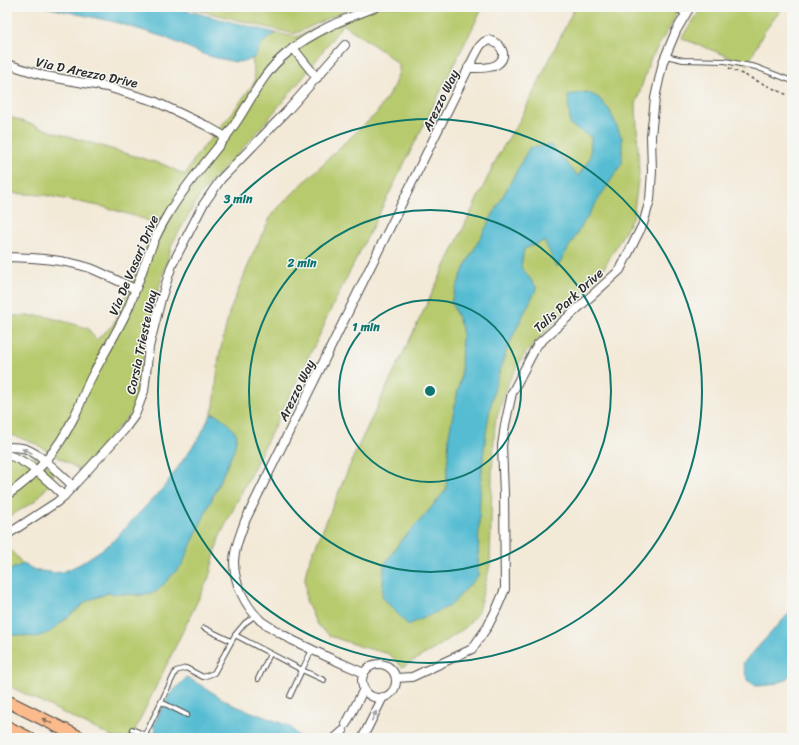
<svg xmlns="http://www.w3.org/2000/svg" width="799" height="745" font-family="Sriracha,sans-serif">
<rect width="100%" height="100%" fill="#f6f6f2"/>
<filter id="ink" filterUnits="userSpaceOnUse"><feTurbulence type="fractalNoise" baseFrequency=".025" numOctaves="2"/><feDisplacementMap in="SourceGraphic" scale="8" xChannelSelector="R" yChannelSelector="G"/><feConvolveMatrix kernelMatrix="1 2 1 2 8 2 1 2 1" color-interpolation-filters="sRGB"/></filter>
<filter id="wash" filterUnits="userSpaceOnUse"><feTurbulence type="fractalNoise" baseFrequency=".012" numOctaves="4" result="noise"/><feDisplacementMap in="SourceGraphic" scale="16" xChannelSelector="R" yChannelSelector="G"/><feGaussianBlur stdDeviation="0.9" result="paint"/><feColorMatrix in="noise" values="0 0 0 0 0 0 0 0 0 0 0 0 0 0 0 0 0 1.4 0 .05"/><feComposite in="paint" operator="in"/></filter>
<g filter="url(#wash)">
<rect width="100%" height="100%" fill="#f3e9d7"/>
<g fill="#b7ca6e" stroke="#717a4c">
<path d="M186,7H354L294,34Z"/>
<path d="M363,7H483L324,323L325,324L219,538L211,569L212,571L131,738H114L7,685V632L13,635L65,620L87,601L108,593L141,595L224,472L234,450L216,414H211L214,406L219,357L229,313L252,256L272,214L340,147L376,114L392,90L399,72V65L385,53L343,24L305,75L253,137L200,195L172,244L158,291L144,353L140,391L133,411L80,470L36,444L9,434L7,421V316H44L88,328L96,340L113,325L156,225L144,219L104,207L44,195L7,193V116L57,133L165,165L185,175L196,156L233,112L255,81L252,59C257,56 257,50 261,45C265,40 272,37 276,33L296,37Z"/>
<path d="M575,7H679L671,25L650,60L636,104L639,174L633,217L604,268L524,355L509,381L495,423L492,475L490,565L478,612L466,627L436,648L402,667L389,654L359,646L330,636L316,623L306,600L305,578L307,567L356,451L500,152L521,118Z"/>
<path d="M703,7H783L764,32L748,64L681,38Z"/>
<path d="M7,449L41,460L54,472L49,485L35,501L7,518Z"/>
<path d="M7,546L23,564L12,569L7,576Z"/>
</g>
<g fill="#55bcd2" stroke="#40747e">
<path d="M45,7H172L276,33L269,37L260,46L255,57L247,61L235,62L208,56L164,37L115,22Z"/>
<path d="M587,92L599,98L610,111L622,138V163L584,222L557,267L544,241L524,249L521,267L537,288C526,310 513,333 504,357C480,425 479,504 478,576L450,606L408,625L382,597L384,565L399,543L424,516L446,490L449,434L461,376L462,328L451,301L465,266L529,148L551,145L578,176L590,158L591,137L570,125L568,95Z"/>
<path d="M211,414C222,414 231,427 237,435L234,450L182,565L156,592L141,595L108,593L87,601L50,632L37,637L13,635L7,632V576L12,569L23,564L35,570L55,573L65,571L80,564L110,544L164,487L200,436Z"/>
<path d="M792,610V671L786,680L770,685L756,686L747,680L743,663Z"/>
<path d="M187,677L233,705L289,726L301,738H161L158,737L153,725L170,694Z"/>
</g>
</g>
<g filter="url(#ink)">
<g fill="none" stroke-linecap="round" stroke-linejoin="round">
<g stroke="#494845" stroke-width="6">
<g id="service">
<path d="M666,56L683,60L725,61L756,67L792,81"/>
<path d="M256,615L245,623L235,635L302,670L312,650"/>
<path d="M204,628L231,641"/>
<path d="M258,679L270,654"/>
<path d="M290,696L302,670L324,680"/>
<path d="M161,702L187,715"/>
<path d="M132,729L145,735L176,671L186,668L203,677L214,673L235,635"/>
<path d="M145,735L151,738"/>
</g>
</g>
<g stroke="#494845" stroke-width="10">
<g id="minor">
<path d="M676,7L686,12"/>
<path d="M293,48L317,78"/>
<path d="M7,64L45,76L107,87L154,101L205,125L226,137"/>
<path d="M7,257C36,258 62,259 90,268C105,274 120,282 135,289"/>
<path d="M7,447C13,447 20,447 26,449C42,455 60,474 73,486"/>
<path d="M7,455C28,460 49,482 64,496"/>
<path d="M7,495C36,476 59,448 74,417C81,404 85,389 92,376C104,354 117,332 128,309C141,278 149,245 167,216C186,182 213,156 235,124C253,98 261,74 287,53C313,31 345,19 376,7"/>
<path d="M8,534L57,502L64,496L124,430L135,415L144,391L149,347L161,299L172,265L203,205L221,179L288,110L345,45"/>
<circle cx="379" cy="681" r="17"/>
<path d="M364,673C340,663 316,652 292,640C282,634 271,628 261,621C245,606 234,583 234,562C234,548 241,533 245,521L474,57L480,46L484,42L489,40C501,43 510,57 496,65C489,69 476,68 468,68"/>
<path d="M396,678L412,677L472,649L488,626L497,608L505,589L504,494L502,446L505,425L512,393L537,345L620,270L643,224L650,200L652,171L651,136L655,98L663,62L676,31L690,7"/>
<path d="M346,724L364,689"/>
<path d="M364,735L383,697"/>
<path d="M335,738L343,731"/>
</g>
</g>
<g stroke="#494845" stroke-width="14">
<g id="primary">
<path d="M7,701L81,738"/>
<path d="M7,727L29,738"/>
</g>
</g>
<path stroke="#494845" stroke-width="1.5" stroke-dasharray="3 3" stroke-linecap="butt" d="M729,68L792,97"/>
<use href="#service" stroke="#fff" stroke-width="4"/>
<use href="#minor" stroke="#fff" stroke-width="8"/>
<use href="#primary" stroke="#fbbb8d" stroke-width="12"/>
</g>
<defs><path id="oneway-solid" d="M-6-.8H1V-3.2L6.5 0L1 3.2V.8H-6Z"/></defs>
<g fill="#a0a0a0">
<use href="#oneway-solid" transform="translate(27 451) rotate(-157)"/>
<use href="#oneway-solid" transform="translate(374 716) rotate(-64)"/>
</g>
<use fill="#896c57" href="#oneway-solid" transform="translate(47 721) rotate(-153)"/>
</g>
<g fill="none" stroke="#0f766e" stroke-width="2">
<circle cx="430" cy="391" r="91"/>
<circle cx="430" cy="391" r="181"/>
<circle cx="430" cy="391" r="272"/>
</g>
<g text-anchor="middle" stroke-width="3" stroke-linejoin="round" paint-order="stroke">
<g font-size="13" fill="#2b2b2b" stroke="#f6f6f2">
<text transform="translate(87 72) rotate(12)" y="5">Via D Arezzo Drive</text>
<text transform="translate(440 100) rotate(-64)" y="5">Arezzo Way</text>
<text transform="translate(133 265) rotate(-67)" y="5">Via De Vasari Drive</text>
<text transform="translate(568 300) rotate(-42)" y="5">Talis Park Drive</text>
<text transform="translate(141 342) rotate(-78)" y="5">Corsia Trieste Way</text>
<text transform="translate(296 390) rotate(-64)" y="5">Arezzo Way</text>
</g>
</g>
<circle cx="430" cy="391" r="6" fill="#0f766e" stroke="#f6f6f2" stroke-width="2"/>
<g font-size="12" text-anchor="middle" font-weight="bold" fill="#0f766e" stroke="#f6f6f2" stroke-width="3" stroke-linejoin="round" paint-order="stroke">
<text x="238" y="203">3 min</text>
<text x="302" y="267">2 min</text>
<text x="366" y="331">1 min</text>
</g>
<rect width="799" height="745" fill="none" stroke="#f6f6f2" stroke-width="24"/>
</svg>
